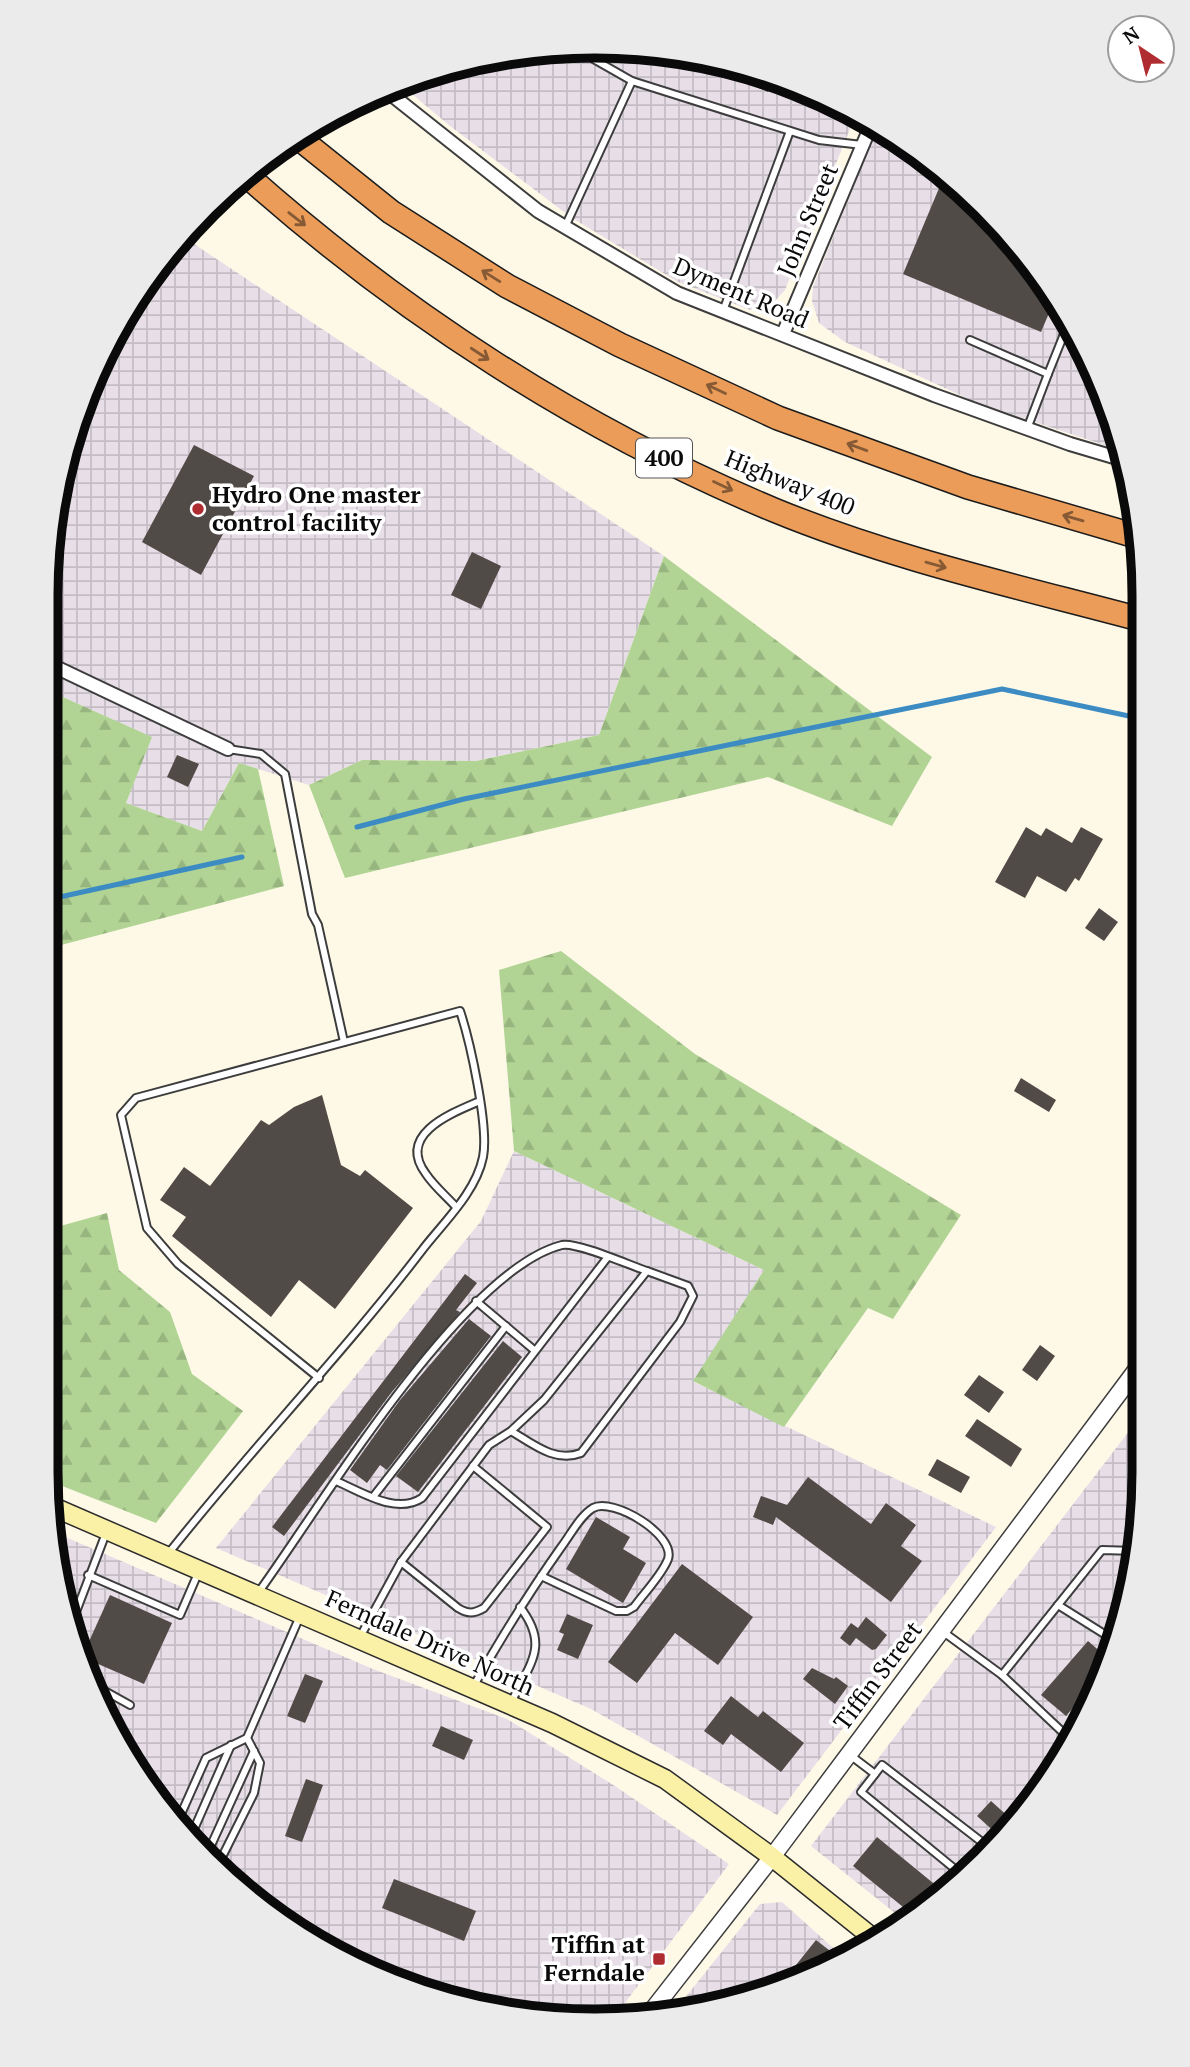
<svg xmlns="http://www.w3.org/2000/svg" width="1190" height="2067" font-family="'PT Serif',serif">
<defs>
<pattern id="industrial-grid" width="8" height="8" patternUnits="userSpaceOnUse" patternTransform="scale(1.75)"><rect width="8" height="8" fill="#e7dee8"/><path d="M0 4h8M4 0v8" fill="none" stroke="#c5bdc6"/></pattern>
<pattern id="forest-firs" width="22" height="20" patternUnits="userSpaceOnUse" patternTransform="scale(1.75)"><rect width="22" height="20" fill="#b1d495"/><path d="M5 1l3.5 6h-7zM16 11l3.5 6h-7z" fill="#97b57f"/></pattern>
</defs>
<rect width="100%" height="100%" fill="#fef9e7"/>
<g fill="url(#industrial-grid)">
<path d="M595,46L702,56L805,87L856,114L785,290L775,301L750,310L678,282L572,218L450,126L399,83L487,56Z"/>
<path d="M878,126L900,138L984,207L1071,320L1115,419L1122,451L975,402L845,342L819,323L812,301L813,287Z"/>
<path d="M182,236L664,556L599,735L476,761L362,760L309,785L239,763L202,831L126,803L151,737L47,690V559L75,419L138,290Z"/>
<path d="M514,1151L764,1270L694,1382L996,1527L777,1815L591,1709L216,1548L481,1221Z"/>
<path d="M1143,1413V1508L1115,1648L1052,1777L930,1908L905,1921L811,1846Z"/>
<path d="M56,1533L373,1669L507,1719L615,1786L729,1864L613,2019L452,2003L289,1929L159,1806L75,1648Z"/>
<path d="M782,1902L841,1955L772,1992L694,2008L684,1999L760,1904Z"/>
</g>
<g fill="url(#forest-firs)">
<path d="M664,556L932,757L892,826L768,777L345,878L309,785L362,760L476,761L599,735Z"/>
<path d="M47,690L152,737L126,803L202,831L239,763L258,769L284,886L46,949Z"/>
<path d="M561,951L695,1054L961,1215L893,1319L868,1308L784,1427L693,1381L764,1270L514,1151L499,970Z"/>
<path d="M107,1213L119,1270L170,1312L192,1374L243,1411L156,1523L47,1480L46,1472V1230Z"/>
</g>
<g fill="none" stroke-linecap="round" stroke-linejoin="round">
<g stroke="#3c8cc3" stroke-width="5">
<path d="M357,827L464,799L1002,689L1143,719"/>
<path d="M46,900L242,857"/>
</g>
</g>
<g fill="#514b47">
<path d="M714,60L774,78L768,92L711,68Z"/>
<path d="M945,174L984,207L1055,299L1041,332L903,274Z"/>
<path d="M194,445L254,476L201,575L142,542Z"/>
<path d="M472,552L501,566L481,609L451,595Z"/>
<path d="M177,755L199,764L188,787L167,777Z"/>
<path d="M1026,827L1041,836L1046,828L1072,843L1081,827L1103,839L1079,881L1075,878L1066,892L1037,876L1025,898L995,882Z"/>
<path d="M1099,908L1118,922L1104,941L1085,928Z"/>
<path d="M1021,1078L1056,1100L1049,1112L1014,1091Z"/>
<path d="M322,1095L341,1165L360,1176L365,1170L413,1208L335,1309L299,1280L271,1317L172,1236L186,1217L160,1200L184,1167L210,1186L261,1120L269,1125L294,1107Z"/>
<path d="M465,1274L477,1283L456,1310L460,1312L391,1393L284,1536L272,1527Z"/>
<path d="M469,1319L491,1336L387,1470L380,1465L367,1483L350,1470L400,1400Z"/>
<path d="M503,1341L522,1357L418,1492L396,1476Z"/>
<path d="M1040,1345L1055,1356L1037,1381L1022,1370Z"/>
<path d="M979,1375L1004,1392L989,1413L964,1395Z"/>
<path d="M977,1419L1022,1449L1011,1467L965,1436Z"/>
<path d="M937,1459L970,1477L961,1493L928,1475Z"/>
<path d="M808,1477L871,1524L886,1503L916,1525L901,1546L922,1561L891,1602L776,1517L773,1525L753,1517L761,1496L787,1505Z"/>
<path d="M596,1517L630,1537L623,1549L646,1563L623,1603L566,1569Z"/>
<path d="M682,1564L753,1617L718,1665L675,1633L637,1683L608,1662Z"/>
<path d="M110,1595L172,1623L144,1684L82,1657Z"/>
<path d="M567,1614L593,1625L578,1659L557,1650L564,1634L559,1632Z"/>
<path d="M866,1617L887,1635L876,1649L872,1650L856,1638L850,1646L840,1638L851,1623L858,1628Z"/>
<path d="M1088,1641L1110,1660L1104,1671L1066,1716L1041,1695Z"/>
<path d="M812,1668L834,1679L836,1677L848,1686L835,1704L803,1679Z"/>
<path d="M305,1674L323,1681L305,1723L287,1716Z"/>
<path d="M731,1696L758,1717L763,1711L804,1743L781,1772L731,1734L723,1745L704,1731Z"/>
<path d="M441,1726L473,1740L464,1760L432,1746Z"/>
<path d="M306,1779L323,1785L302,1842L285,1836Z"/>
<path d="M991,1801L1012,1820L998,1835L977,1816Z"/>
<path d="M877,1837L944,1892L930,1908L914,1916L853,1866Z"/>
<path d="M394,1879L476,1911L464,1941L382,1908Z"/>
<path d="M816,1940L838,1957L776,1990Z"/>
</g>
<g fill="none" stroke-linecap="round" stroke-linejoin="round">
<g stroke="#3d3d3d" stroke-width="10">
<g id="service">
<path d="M574,48L632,81"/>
<path d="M565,227L632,81L819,140L862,145"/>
<path d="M723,311L790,131"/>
<path d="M1063,336L1081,343"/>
<path d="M970,340L1048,374L1027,429"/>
<path d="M1048,374L1070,319"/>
<path d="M228,749L261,754L285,774L312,914L318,925L344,1042"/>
<path d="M456,1207C446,1196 434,1186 426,1174C396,1134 452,1113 480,1101"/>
<path d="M476,1301L534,1350"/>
<path d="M336,1481C362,1492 396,1515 422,1498L607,1258"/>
<path d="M373,1497L506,1326"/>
<path d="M168,1554C250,1450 342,1355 423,1249C444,1222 476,1192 483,1157C489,1127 470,1041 460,1011L136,1098L121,1115L147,1228L178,1264L319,1378"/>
<path d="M401,1562L458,1608C468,1614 473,1614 484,1608L547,1527L473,1466"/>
<path d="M88,1575L180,1615L199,1571"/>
<path d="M258,1593C320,1508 462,1270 562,1245C577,1242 629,1265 647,1271"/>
<path d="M1058,1605L1117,1642"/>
<path d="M71,1625L106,1533"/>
<path d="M942,1631L1002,1675L1071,1740"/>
<path d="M360,1637L401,1562L489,1445L511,1431L544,1400L647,1271L688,1286L693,1296L680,1322L581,1453C555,1463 533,1444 511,1431"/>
<path d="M1002,1675L1102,1550L1135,1551"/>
<path d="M94,1685L130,1705"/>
<path d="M473,1687C501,1638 530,1591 562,1546C571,1534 580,1516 593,1508C613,1497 676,1535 668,1559C662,1575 644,1593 634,1607L627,1611H616L541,1576"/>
<path d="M511,1703C530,1663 550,1646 520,1607"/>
<path d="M850,1755L875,1774L861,1792L961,1874"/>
<path d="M875,1774L882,1765L987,1846"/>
<path d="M177,1823L206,1758L247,1738L300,1616"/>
<path d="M191,1836L231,1745"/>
<path d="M208,1852L254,1751"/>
<path d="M219,1863L254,1793L260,1763L247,1738"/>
</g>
</g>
<g stroke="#3d3d3d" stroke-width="16">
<g id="minor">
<path d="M383,88L538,211L677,293L934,395L1070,444L1124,460"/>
<path d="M783,334L872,123"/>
<path d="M47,663L228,749"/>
</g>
</g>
<g stroke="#3d3d3d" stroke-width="19">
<path id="tertiary" d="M647,2017L772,1857L1143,1361"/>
</g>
<g stroke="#2c2c2c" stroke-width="21">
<path id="secondary" d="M51,1506L552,1723L665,1779L772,1857L873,1938"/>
</g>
<g stroke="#1b1b1b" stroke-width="26">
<g id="motorway">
<path d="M295,135L391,212L507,286L620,345L778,418L968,487L1139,537"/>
<path d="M245,174C401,313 581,430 774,510C893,559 1020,587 1143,620"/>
</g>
</g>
<use href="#service" stroke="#fff" stroke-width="6"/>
<use href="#minor" stroke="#fff" stroke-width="12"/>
<use href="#tertiary" stroke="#fff" stroke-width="16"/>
<use href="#secondary" stroke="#faf1a6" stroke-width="18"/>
<use href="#motorway" stroke="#eb9c58" stroke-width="23"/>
</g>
<defs><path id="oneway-shaft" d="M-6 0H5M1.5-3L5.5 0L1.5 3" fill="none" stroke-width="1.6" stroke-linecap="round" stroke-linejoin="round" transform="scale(1.75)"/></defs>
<g stroke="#865a35">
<use href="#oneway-shaft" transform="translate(297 219) rotate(38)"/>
<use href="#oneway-shaft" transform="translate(491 276) rotate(-148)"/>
<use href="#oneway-shaft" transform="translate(480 354) rotate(33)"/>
<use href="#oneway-shaft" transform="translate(716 389) rotate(-155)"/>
<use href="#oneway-shaft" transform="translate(857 447) rotate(-160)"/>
<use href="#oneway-shaft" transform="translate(723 486) rotate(25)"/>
<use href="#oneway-shaft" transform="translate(1073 518) rotate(-164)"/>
<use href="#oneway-shaft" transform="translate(936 565) rotate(16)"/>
</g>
<g fill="#af2c31" stroke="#fff" stroke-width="2.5">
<circle cx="198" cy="509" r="7"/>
<rect x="652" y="1952" width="14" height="14" rx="3.5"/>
</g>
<g text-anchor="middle" stroke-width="7" stroke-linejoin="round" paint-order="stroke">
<rect fill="#fff" stroke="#545454" stroke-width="2" x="636" y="438.5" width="56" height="39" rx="5"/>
<g font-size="23" font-weight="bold" fill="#0a0a0a">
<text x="664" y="466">400</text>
</g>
<g font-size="24" fill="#0a0a0a" stroke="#fff">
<text transform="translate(808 220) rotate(-67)" y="8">John Street</text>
<text transform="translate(741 293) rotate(23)" y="8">Dyment Road</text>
<text transform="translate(790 483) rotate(22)" y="8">Highway 400</text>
<text transform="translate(430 1643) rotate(24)" y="8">Ferndale Drive North</text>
<text transform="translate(878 1676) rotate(-53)" y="8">Tiffin Street</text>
</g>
<g font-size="24" font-weight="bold" fill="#0a0a0a" stroke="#fff" text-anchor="start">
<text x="212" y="503">Hydro One master<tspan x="212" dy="28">control facility</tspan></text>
<text x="645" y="1953" text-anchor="end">Tiffin at<tspan x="645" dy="28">Ferndale</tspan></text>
</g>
</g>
<path d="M0 0H1190V2067H0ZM595 58H595A537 537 0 0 1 1132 595V1472A537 537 0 0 1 595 2009H595A537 537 0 0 1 58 1472V595A537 537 0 0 1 595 58Z" fill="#ebebeb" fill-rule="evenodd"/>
<path fill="none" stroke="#0a0a0a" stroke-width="9" d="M595 58H595A537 537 0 0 1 1132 595V1472A537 537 0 0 1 595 2009H595A537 537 0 0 1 58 1472V595A537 537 0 0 1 595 58Z"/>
<g transform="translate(1141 49) rotate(325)"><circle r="33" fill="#ffffff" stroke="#9d9d9d" stroke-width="2"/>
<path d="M0-5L12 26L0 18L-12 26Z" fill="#af2c31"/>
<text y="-10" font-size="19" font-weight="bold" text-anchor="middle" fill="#0a0a0a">N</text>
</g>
</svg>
